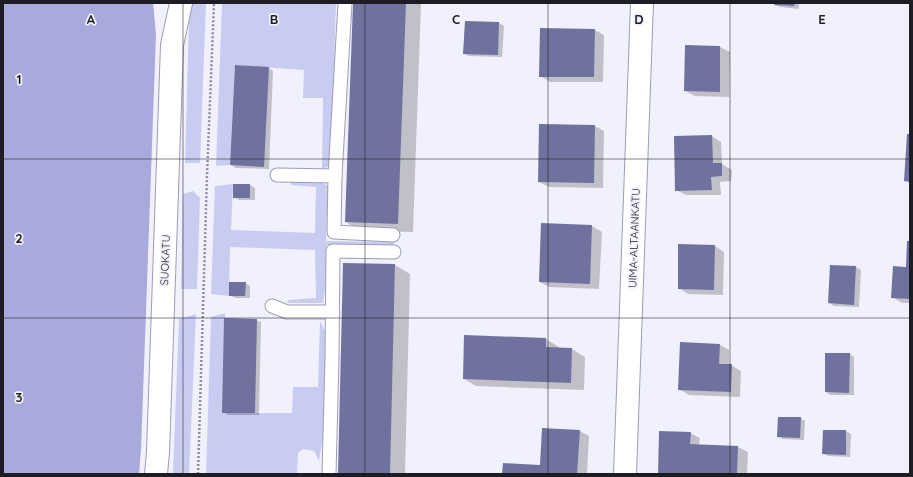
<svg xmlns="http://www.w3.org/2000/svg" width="913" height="477" font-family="Quicksand,sans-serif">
<rect width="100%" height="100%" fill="#f0f1fc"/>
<g fill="#c9ccf1">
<path d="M192,3H206L200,163H185L189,20Z"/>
<path d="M222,3H336C335,26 335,48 334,71C334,100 332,130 330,159L328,167L322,169L323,98H303L304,70L235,65L230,165L216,166Z"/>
<path d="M291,182L323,183L328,186L326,241L394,242L395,246L327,245L326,283L323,303H287L288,300L316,298L315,250L230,247L229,296L211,294L215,186L233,184L231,230L315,233L316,187L291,185Z"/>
<path d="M193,191L200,198L197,289H181L183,194Z"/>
<path d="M225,313L223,413H292L293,387H318L320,321L325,331L327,347L323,438L319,461L314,451L303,449L298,453L297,474H206L211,317Z"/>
<path d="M196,314L189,474H173L179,319Z"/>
</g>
<path fill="#a7aadb" d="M3,3H153L156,34L141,449L139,474H3Z"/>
<g fill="#0003">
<path d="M354,3H419L421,4L413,232L361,231L346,222Z"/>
<path d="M776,3H799V9L780,7L775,5Z"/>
<path d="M499,23L504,26L502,57L469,56L464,54Z"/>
<path d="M595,30L604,35L603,82H550L540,76Z"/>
<path d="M686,46L720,47L730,52L729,97L695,96L685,91Z"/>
<path d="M269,68L273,71L269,169L236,168L231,165Z"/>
<path d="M595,126L604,131L603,188L549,187L539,182Z"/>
<path d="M712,136L721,142L722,164L732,170L731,181L720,182L721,195H686L676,190Z"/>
<path d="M250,185L255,188V200H239L234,197Z"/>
<path d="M542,225L592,226L602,232L599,289L549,287L540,282Z"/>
<path d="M910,242V303H902L892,297L907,268Z"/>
<path d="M715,246L724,252L723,295L688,294L679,288Z"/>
<path d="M344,264L395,265L410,274L405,474H339Z"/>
<path d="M856,267L861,270L859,307L834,306L829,303Z"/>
<path d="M245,283L250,286V298H235L230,295Z"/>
<path d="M256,320L261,322L259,415H228L223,412Z"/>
<path d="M465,336L546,339L559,347V349H572L585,357L584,390L476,386L464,379Z"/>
<path d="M720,345L729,350V365H731L741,371L740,397L689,395L679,389Z"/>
<path d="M850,354L854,357V395H830L826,392Z"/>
<path d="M800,418L805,421L804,440L783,439L778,437Z"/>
<path d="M580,431L589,436L587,474H503L541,466Z"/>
<path d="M846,431L851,434L850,457L828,456L823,453Z"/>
<path d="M690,433L700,438L699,445L738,447L748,452L747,474H659Z"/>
<path d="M910,447V466L909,465Z"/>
</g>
<g fill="#6f729f">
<path d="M353,3H406L398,224L345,222Z"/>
<path d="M775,3H795L794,6L774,5Z"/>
<path d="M465,21L499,22L498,55L463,54Z"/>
<path d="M540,28L595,29L594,77H539Z"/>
<path d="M685,45L720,46V92L684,91Z"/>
<path d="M235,65L269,67L264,167L230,165Z"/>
<path d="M539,124L595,125L594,183L538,182Z"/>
<path d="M907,134H910V182L904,181Z"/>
<path d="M712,135L713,163H722V176L711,177L712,190L675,191L674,136Z"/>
<rect x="233" y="184" width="17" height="14"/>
<path d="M541,223L592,225L590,284L539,282Z"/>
<path d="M907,241H910V299L891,298L893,266L906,267Z"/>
<path d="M678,244L715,245L714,290L678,289Z"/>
<path d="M343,263L395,264L390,474H338Z"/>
<path d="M830,265L856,266L854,305L828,303Z"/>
<path d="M229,282H246L245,296H229Z"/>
<path d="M224,318L257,319L255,413H222Z"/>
<path d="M464,335L546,338V347L572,348L571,383L463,379Z"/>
<path d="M680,342L720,344L719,364H732L731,392L678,390Z"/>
<path d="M825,353H850L849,393L825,392Z"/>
<path d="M778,417H801L800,438L777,437Z"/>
<path d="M542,428L580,430L577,474H502L503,463L540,465Z"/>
<path d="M823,430H846V455L822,454Z"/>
<path d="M659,431L691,432L690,444L738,446L737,474H658Z"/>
</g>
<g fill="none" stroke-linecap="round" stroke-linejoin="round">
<g stroke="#9b9db6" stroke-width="15">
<g id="service">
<path d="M277,175L335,176L345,3"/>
<path d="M335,176L334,232L393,235"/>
<path d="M272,306L287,312H333"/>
<path d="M329,474L332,358L333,251L394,252"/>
</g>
</g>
<g stroke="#9b9db6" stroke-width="24">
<path id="minor" d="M625,474L642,3"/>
</g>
<g stroke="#9b9db6" stroke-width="24">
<path id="tertiary" d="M156,474L158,452L172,45L181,3"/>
</g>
<path stroke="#8e8e99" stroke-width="2.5" stroke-dasharray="2 2" stroke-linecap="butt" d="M198,474L207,175L214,3"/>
<use href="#service" stroke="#fff" stroke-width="13"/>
<use href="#minor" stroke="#fff" stroke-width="22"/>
<use href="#tertiary" stroke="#fff" stroke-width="22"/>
</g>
<path fill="none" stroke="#1d1d26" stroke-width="1" stroke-opacity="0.55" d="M183,3V474M365,3V474M548,3V474M730,3V474M3,159H910M3,318H910"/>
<g text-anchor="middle" stroke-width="3.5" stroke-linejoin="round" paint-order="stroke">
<g font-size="11" fill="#1d1d26" stroke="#f0f1fc">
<text transform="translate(634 238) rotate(-88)" y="4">UIMA-ALTAANKATU</text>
<text transform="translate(165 260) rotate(-88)" y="4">SUOKATU</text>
</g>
</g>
<g font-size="13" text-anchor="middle" font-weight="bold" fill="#1d1d26" stroke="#f0f1fc" stroke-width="3.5" stroke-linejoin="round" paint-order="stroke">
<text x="91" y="24">A</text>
<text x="274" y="24">B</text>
<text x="456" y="24">C</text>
<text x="639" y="24">D</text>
<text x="822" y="24">E</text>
<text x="19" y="84">1</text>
<text x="19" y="243">2</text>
<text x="19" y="402">3</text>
</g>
<rect width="913" height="477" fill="none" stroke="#1d1d26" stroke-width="8"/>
</svg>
